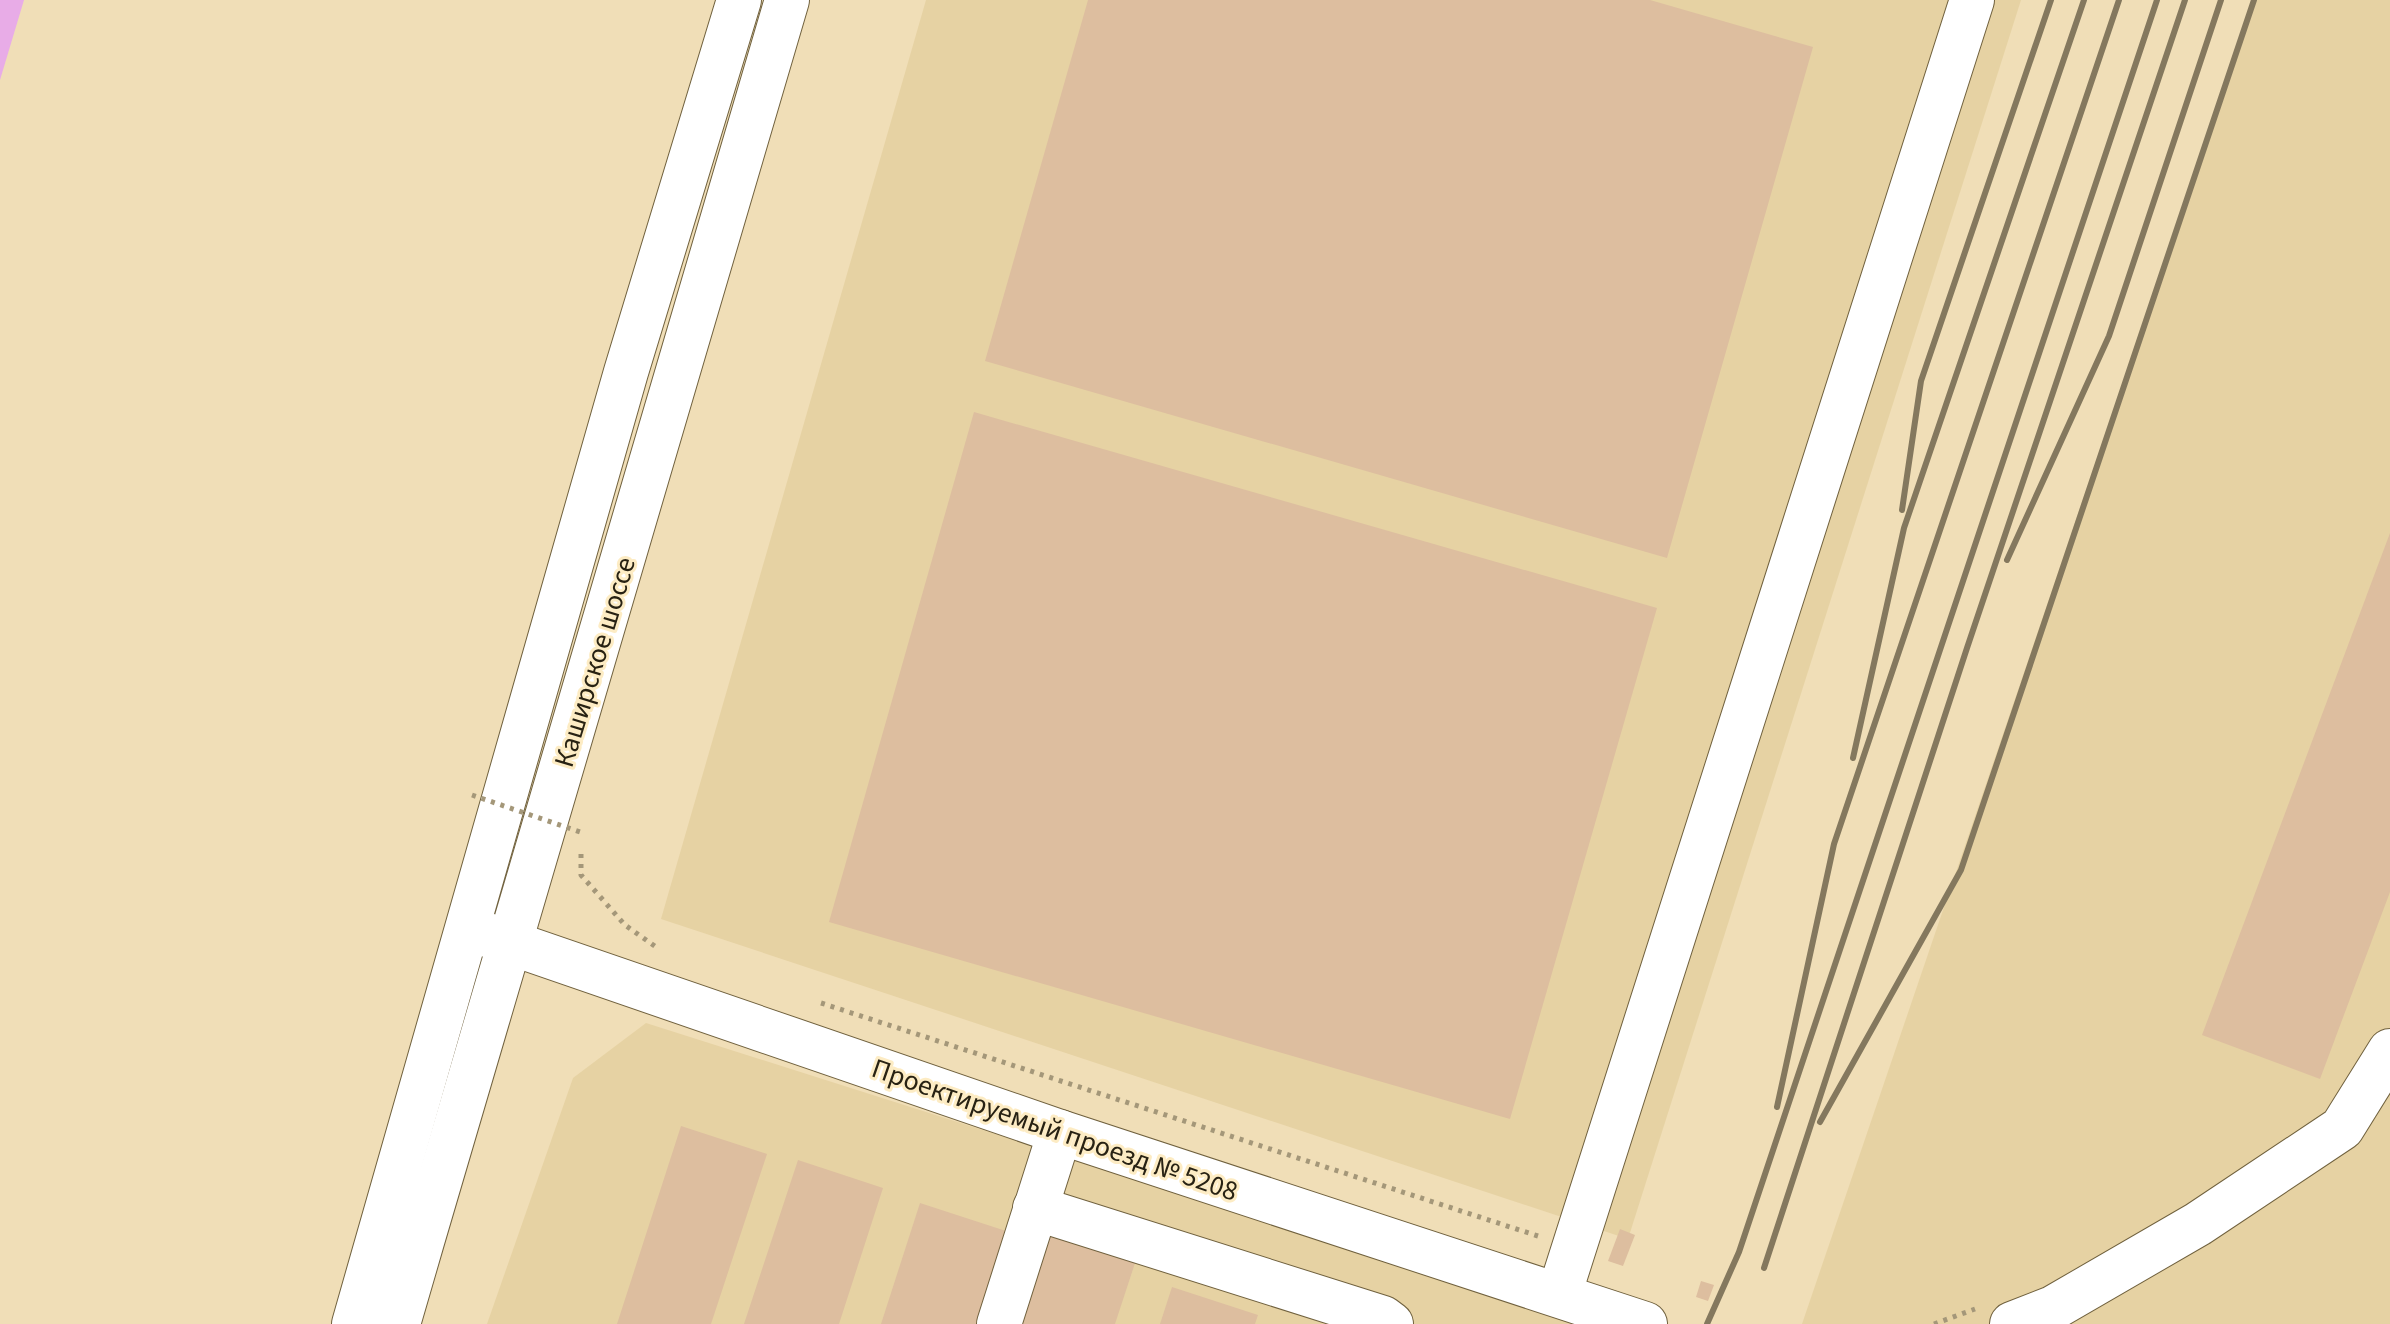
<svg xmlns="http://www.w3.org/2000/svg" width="2390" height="1324" font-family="'Source Sans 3',sans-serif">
<rect width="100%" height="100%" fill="#f0deb7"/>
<g fill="#e6d2a3">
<path d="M926,0H2021L1628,1239L661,919Z"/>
<path d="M2253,0H2390V1324H1802Z"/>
<path d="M646,1023L1593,1324H487L573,1078Z"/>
</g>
<path fill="#e8ace7" d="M0,0H24L0,80Z"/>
<g fill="#ddbe9f">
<path d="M1088,0H1650L1813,47L1667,558L985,361Z"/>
<path d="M974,412L1657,608L1510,1119L829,922Z"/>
<path d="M2390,533V892L2320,1079L2202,1035Z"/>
<path d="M681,1126L767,1154L711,1324H617Z"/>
<path d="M798,1160L883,1188L839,1324H744Z"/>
<path d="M920,1203L1006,1231L976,1324H881Z"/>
<path d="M1620,1229L1635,1235L1623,1266L1608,1261Z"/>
<path d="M1049,1235L1135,1263L1115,1324H1021Z"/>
<path d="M1701,1281L1714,1285L1708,1301L1696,1297Z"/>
<path d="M1172,1287L1258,1315L1255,1324H1160Z"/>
</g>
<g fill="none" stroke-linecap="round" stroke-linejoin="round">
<g stroke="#70613e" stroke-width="46">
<g id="minor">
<path d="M473,930L1060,1132L1645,1324"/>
<path d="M1035,1208L1383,1318L1391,1324"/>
<path d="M1559,1295L1972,0"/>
<path d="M999,1324L1060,1132"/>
<path d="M2012,1324L2053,1308L2198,1224L2342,1128L2390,1051"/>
</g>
</g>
<g stroke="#70613e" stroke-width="46">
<g id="major">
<path d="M354,1324L626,372L739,0"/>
<path d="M398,1324C526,882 661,442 787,0"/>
</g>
</g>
<g stroke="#a49779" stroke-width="5" stroke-dasharray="4 6" stroke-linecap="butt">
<path d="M581,854V875L625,925L656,947"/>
<path d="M821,1003L1538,1236"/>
<path d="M1934,1324L1975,1309"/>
</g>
<use href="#minor" stroke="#fff" stroke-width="44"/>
<use href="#major" stroke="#fff" stroke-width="44"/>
<g stroke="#84785e" stroke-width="6">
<path d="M1902,510L1921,381L2051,0"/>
<path d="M2007,560L2109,336L2221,0"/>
<path d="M1853,758L1904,528L2084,0"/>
<path d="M1777,1107L1834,844L2119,0"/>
<path d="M1820,1122L1961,870L2254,0"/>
<path d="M1764,1268L1967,648L2185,0"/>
<path d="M1707,1324L1739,1252L2157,0"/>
</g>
<path stroke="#a49779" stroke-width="5" stroke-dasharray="4 6" stroke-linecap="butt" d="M472,795L580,832"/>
</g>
<g text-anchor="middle" stroke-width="6" stroke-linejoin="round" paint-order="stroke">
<g font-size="28" fill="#282213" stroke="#fdecc4">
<text transform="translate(594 662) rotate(-73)" y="10">Каширское шоссе</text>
<text transform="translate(1055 1129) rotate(19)" y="10">Проектируемый проезд № 5208</text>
</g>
</g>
</svg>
